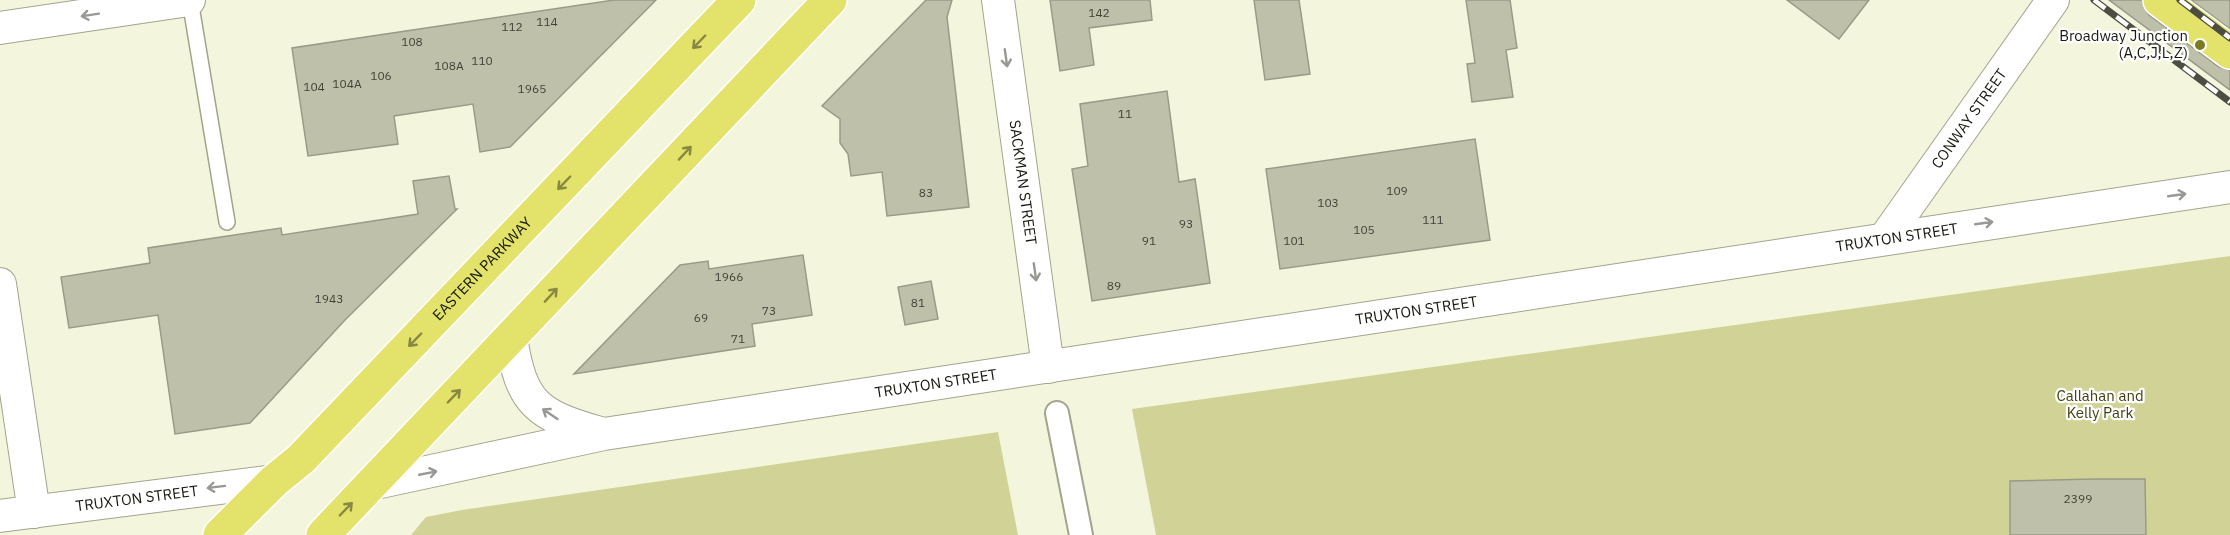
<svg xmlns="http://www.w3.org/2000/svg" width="2230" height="535" font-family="'IBM Plex Sans',sans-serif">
<rect width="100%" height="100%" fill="#f3f5dd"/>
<g fill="#d1d396">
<path d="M2230,256V535H1156L1132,409Z"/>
<path d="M998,432L1018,535H411L426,517L462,510Z"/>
</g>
<g fill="#bfc0aa" stroke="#9a9b86" stroke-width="1.5">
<path d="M614,0H656L510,147L480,152L473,104L394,116L398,144L308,156L292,48Z"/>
<path d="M926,0H952L947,17L969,207L887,216L882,172L851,176L848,154L840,143V119L822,106Z"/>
<path d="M1050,0H1150L1152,20L1089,28L1094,65L1060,71Z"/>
<path d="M1254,0H1299L1310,74L1265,80Z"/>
<path d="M1466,0H1510L1517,48L1506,50L1513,97L1472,102L1467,64L1475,63Z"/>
<path d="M1787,0H1869L1839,39Z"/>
<path d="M2109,0H2142L2149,15L2219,67L2230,70V90Z"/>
<path d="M2191,0H2230V29Z"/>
<path d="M1167,91L1179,182L1195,179L1210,283L1092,301L1072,169L1088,166L1080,104Z"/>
<path d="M1475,139L1490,240L1280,269L1266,169Z"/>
<path d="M449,176L455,209H457L345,320L250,423L175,434L158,315L69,328L61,277L150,263L148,248L281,228L282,235L418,214L413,181Z"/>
<path d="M803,255L812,315L752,324L755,346L574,374L680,265L708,261L709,269Z"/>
<path d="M931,281L938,319L905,325L898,287Z"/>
<path d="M2093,479H2145L2146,535H2010V481Z"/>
</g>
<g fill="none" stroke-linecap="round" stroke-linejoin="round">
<g stroke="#a3a48e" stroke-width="18">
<path id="service" d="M190,0L227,222"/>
</g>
<g stroke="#a3a48e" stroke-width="26">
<path id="pedestrian" d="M1057,413L1081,535"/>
</g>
<g stroke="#a3a48e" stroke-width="34">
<g id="minor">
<path id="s1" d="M998,0L1048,367"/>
<path d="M0,28L189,0"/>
<path id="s2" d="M1885,238L2053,0"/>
<path d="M0,284L34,512"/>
<path d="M511,337C521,404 537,415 600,433"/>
<path id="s3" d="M371,484L604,434L2230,187"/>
<path id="s4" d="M0,516L274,481"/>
</g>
</g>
<g stroke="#fff" stroke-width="36">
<g id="primary">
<path d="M2160,0L2230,52"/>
<path id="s5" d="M220,535L274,481L301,459L739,0"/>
<path d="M323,535L830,0"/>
</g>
</g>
<use href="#service" stroke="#fff" stroke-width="15"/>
<use href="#pedestrian" stroke="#fff" stroke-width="22"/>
<use href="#minor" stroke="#fff" stroke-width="32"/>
<use href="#primary" stroke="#e3e26b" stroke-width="33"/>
<g stroke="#4d4e42" stroke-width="7">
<g id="rail">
<path d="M2094,0L2230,102"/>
<path d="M2180,0L2230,38"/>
</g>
</g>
<use href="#rail" stroke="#fff" stroke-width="4.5" stroke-dasharray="14" stroke-linecap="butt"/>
</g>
<defs><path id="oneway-shaft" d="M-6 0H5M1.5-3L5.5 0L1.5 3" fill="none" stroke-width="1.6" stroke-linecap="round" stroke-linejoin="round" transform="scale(1.5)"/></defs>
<g stroke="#989894">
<use href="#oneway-shaft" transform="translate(90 15) rotate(171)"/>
<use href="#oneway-shaft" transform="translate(1006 58) rotate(82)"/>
<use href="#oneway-shaft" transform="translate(2177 195) rotate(-8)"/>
<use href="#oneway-shaft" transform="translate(1984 223) rotate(-8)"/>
<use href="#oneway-shaft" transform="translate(1035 272) rotate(82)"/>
<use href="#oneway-shaft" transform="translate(550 414) rotate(-146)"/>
<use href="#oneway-shaft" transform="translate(428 473) rotate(-11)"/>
<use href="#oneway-shaft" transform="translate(216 487) rotate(173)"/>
</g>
<g stroke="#888842">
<use href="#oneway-shaft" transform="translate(699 42) rotate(134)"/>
<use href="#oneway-shaft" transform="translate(685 153) rotate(-47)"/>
<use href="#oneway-shaft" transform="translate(564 183) rotate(134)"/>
<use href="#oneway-shaft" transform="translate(551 295) rotate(-47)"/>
<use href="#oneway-shaft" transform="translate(415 340) rotate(134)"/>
<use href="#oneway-shaft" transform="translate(454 396) rotate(-46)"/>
<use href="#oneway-shaft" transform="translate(346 509) rotate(-46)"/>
</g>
<circle fill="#7b7b23" stroke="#fff" stroke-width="2" cx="2200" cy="45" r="6"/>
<g text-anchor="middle" stroke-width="4.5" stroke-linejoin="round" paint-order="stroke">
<g font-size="12" fill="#424337">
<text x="1099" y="17">142</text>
<text x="547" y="26">114</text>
<text x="512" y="31">112</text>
<text x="412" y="46">108</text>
<text x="482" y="65">110</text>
<text x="449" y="70">108A</text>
<text x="381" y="80">106</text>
<text x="347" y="88">104A</text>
<text x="314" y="91">104</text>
<text x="532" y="93">1965</text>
<text x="1125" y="118">11</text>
<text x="1397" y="195">109</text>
<text x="926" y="197">83</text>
<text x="1328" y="207">103</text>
<text x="1433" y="224">111</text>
<text x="1186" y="228">93</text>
<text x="1364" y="234">105</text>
<text x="1149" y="245">91</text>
<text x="1294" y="245">101</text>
<text x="729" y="281">1966</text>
<text x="1114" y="290">89</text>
<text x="329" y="303">1943</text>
<text x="918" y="307">81</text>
<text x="769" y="315">73</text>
<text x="701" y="322">69</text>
<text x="738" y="343">71</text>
<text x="2078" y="503">2399</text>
</g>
<g font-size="15" fill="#191911" stroke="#fff" text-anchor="end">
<text x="2188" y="41">Broadway Junction<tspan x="2188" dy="17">(A,C,J,L,Z)</tspan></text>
</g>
<g font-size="15" fill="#191911" stroke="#fff">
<text dy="5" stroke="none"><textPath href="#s2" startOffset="146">CONWAY STREET</textPath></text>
<text dy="5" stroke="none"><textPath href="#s1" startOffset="184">SACKMAN STREET</textPath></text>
<text dy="5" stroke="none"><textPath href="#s3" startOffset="1546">TRUXTON STREET</textPath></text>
<text dy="5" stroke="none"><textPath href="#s5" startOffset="374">EASTERN PARKWAY</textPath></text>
<text dy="5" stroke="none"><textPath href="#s3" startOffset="1060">TRUXTON STREET</textPath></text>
<text dy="5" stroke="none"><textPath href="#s3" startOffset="574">TRUXTON STREET</textPath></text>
<text dy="5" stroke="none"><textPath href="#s4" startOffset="138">TRUXTON STREET</textPath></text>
</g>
<g font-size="15" fill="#404011" stroke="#fff">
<text x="2100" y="401">Callahan and<tspan x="2100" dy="17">Kelly Park</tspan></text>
</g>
</g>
</svg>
